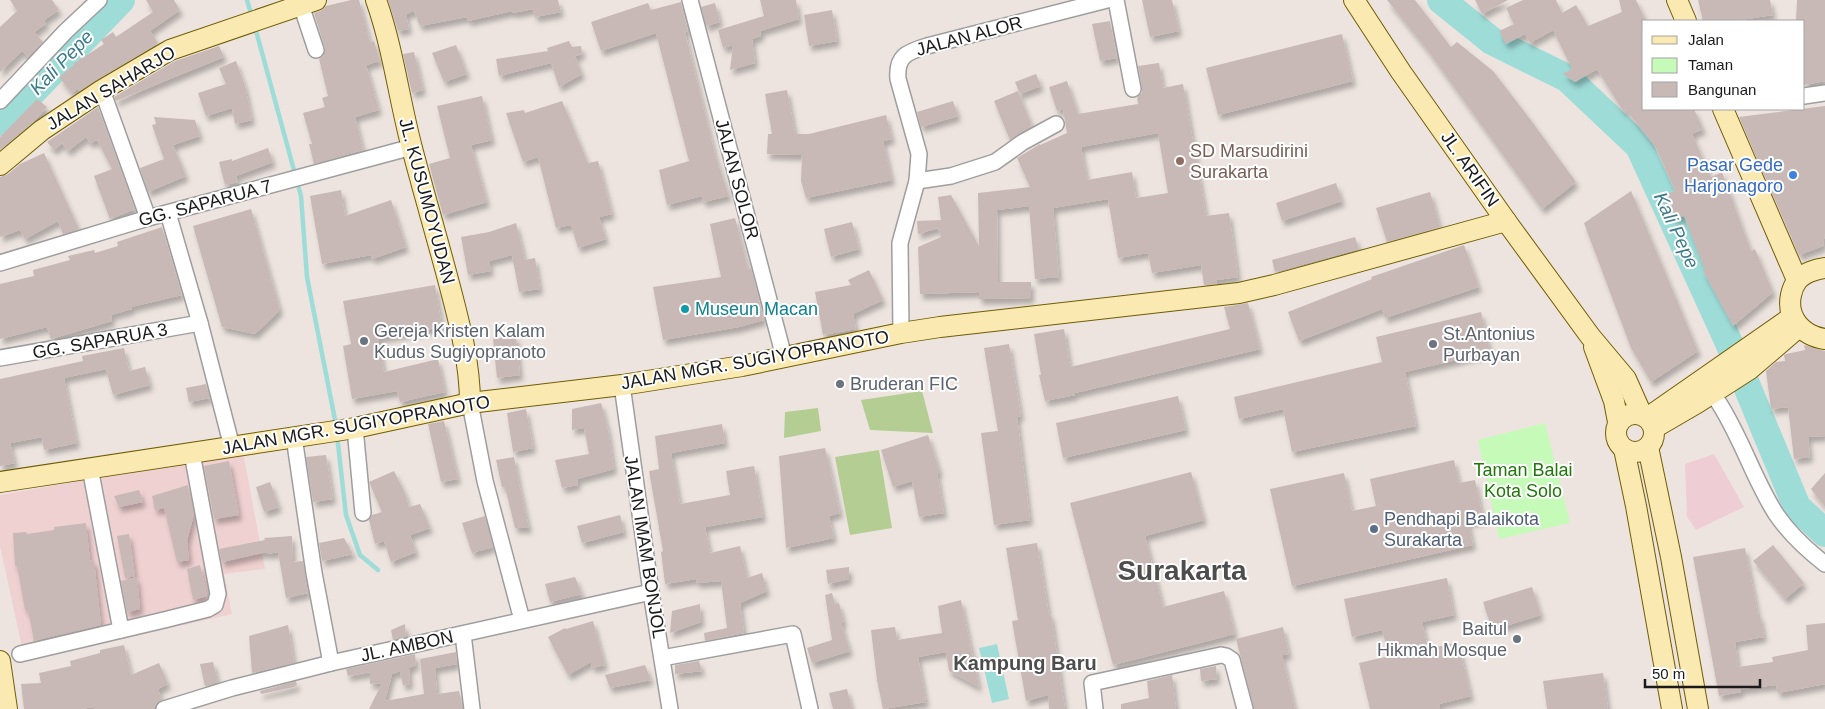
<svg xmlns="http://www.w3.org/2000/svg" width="1825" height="709" font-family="Arial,sans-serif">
<defs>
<filter id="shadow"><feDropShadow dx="3" dy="5.5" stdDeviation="2.5" flood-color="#0004"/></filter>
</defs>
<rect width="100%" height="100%" fill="#ede4df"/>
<path fill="#efcdd5" d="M1714,454L1744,507L1696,530L1687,517L1685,464Z"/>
<path fill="#f0d1d1" d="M243,452L265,569L224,574L232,614L25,661L0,546V495Z"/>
<g fill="#b4cd93">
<path d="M922,391L933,433L870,430L861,400Z"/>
<path d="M818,408L821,431L784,438L785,412Z"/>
<path d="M879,450L892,528L850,535L835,457Z"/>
</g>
<path fill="#c6fab9" d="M1545,423L1570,523L1499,539L1478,440Z"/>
<path fill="#9edcd8" d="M997,644L1009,699L992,703L979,648Z"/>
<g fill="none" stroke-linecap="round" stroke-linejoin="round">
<g stroke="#9edcd8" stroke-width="4.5">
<path d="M247,0L252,17"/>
<path d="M255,27L301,196L307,277L336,425"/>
<path d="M337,435L346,515L360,555L378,570"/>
</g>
<g stroke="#9edcd8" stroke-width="28">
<path d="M1441,0L1492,41L1567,78L1639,146L1729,343L1797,507L1825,533"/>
<path d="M0,122L8,117L121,0"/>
</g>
</g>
<g fill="#c8b9b6" fill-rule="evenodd" filter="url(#shadow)">
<path d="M10,0H52L59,10L44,20L46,24L34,32L43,42L28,57L22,51L0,72V27L17,11Z"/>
<path d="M146,0H174L180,10L150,31L158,43L79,91L78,88L72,93L59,77L74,65L73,64L104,44L101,40L113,32L116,37L153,12Z"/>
<path d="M351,0H359L370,42L374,41L380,61L366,65L379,110L355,117L363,150L314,164L309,144H312L303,113L325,107L322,98L328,96L319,59L323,56L325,48L314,13L320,11L326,6Z"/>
<path d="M388,0H558L561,12L535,17L533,9L513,13L512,11L468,21L467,17L420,26L414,11L406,14L409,29L398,31Z"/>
<path d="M760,0H796L799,19L760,31L761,36L752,39L755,63L730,70L733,45L723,48L718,30L764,16Z"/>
<path d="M1142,0H1172L1179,31L1150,37Z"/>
<path d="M1387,0H1415L1451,47L1457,42L1493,71L1530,119L1576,182L1542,209L1428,51Z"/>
<path d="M1475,0H1508L1482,14Z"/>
<path d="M1523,0H1556L1562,13L1576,5L1588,26L1622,12L1619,0H1636L1644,17V109H1694L1703,129L1692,134L1711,177L1722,172L1751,251L1755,249L1773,292L1733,326L1703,271L1705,270L1684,216L1675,219L1663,195L1675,191L1656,148L1626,110L1623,111L1597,69L1575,82L1563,74L1572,69L1553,30L1530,43L1525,34L1506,44L1499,31L1514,24L1506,8Z"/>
<path d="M1698,0H1770L1773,15L1734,21H1703Z"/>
<path d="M1797,0H1825V81L1804,85V21H1796Z"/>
<path d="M681,2L688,31L685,32L715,155L729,196L703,202L702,196L667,205L659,170L689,161L656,33L601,51L591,22L648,3L651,10Z"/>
<path d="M715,3L720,22L706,26L701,7Z"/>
<path d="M832,10L837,41L809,46L804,15Z"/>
<path d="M1110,21L1117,58L1100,61L1092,24Z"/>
<path d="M1342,34L1353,81L1218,115L1206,68Z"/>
<path d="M569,41L572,47L581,46L582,54L575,56L582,74L559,87L551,63L499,76L496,59L548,51L547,48Z"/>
<path d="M456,45L467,74L444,82L432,53Z"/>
<path d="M219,46L224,57L116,101L114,97L175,61Z"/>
<path d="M414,52L423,90L412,93L403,54Z"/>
<path d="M236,61L245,86L252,120L235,124L232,108L206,116L198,93L226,84L219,68Z"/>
<path d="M1159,63L1163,88L1183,84L1206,216L1229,213L1238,277L1217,280V284L1204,285L1201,265L1152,273L1148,253L1118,258L1108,199L1053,208L1059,277L1035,279L1029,206L997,210L998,282H1031V298L979,299V292L920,294L918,247L941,237L938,228L918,234L917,221L941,220L938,197L951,195L979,246L978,193L1030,187L1017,158L1040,144V145L1067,133L1063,109L1057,111L1049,87L1067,81L1078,114L1138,104L1137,97L1142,93V88L1138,66ZM1158,133L1168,193L1136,198L1132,172L1087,180L1081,147Z"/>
<path d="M1036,74L1041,86L1020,94L1015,82Z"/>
<path d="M787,90L795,134H809L886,115L892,139L883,141L892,180L806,198L801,181L802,155L767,154L768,134H772L765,94Z"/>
<path d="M1018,91L1032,126L1010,140L994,101Z"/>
<path d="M482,96L492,140L471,145L487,202L443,215L429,164L450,158L437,106Z"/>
<path d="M37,99L47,107L33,122L0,150V137Z"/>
<path d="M562,101L588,163L598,161L612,214L599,217L606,239L578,248L571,225L556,228L538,157L523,162L506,113L524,110L525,113Z"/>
<path d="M953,101L958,116L921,127L917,112Z"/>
<path d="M1825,106V232L1823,246L1799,255L1739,117Z"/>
<path d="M98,107L135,209L110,219L94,176L112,169L97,140L90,143L86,137L68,151L62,143L54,150L47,142Z"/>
<path d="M154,117L195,120L200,136L173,145L186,176L148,192L140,168L164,159L152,125L156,124Z"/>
<path d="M268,148L273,162L236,176L238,182L225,185L219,162L232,159V161Z"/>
<path d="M44,153L79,229L63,234L58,221L25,239L20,230L0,237V177L8,174L20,164Z"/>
<path d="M1336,183L1342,201L1282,221L1276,203Z"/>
<path d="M341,190L345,216L391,200L406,247L372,259L371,255L322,264L310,196Z"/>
<path d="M1631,191L1698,351L1651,382L1631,348L1584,223Z"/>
<path d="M1430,192L1440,227L1387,242L1376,208Z"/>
<path d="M251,209L280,310L255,334L222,327L193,226Z"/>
<path d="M735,218L748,269L751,268L764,320L739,327L663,340L653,287L721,277L710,224Z"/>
<path d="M852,222L859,249L831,257L824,229Z"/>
<path d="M516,223L525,260L535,258L540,289L519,292L512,255L489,261L491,271L468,275L461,237L489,232Z"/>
<path d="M162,227L182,295L131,307L132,309L111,315L112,321L51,339L47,327L0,339V284L34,276L33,270L70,260L68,256L94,250L95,253L118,246L117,242Z"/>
<path d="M1355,237L1359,249L1275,272L1272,260Z"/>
<path d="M1464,245L1479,287L1385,318L1382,309L1299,341L1288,312L1372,279L1371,277Z"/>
<path d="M869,270L883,300L853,314L856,329L823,335L815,292L851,285L848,280Z"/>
<path d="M435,285L442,327L378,338L384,372L438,359L445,392L400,402L397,391L352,399L343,346L351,344L343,301Z"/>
<path d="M1248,303L1260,349L1075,393V395L1045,401L1039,375H1041L1034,334L1064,329L1070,367L1230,329L1224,307Z"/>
<path d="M1481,312L1490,352L1405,372L1416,426L1292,452L1283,409L1239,419L1234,397L1382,362L1376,337Z"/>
<path d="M516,336L520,375L497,378L493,339Z"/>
<path d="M1009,344L1021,416L1017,417L1030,520L994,525L981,433L998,431L984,348Z"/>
<path d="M1804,345L1825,351V436L1808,437L1810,457L1794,459L1788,407L1771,409L1766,371L1776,362L1785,361L1784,355L1786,354L1805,350Z"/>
<path d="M124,348L129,371L145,367L150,385L113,395L106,369L64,378L77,443L44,450L42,437L10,443L15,463L0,466V379L83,361L82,356Z"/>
<path d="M206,384L210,398L189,402L186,388Z"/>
<path d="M1178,396L1186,430L1063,458L1056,423Z"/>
<path d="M601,403L608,430L614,469L577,479L578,485L562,488L555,460L589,454L584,428L572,430V409Z"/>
<path d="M526,409L533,448L513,452L507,413Z"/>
<path d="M444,421L458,479L441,482L428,424Z"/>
<path d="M722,424L725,443L671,453L680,504L730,495L726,471L754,466L763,517L705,527L710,553L740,546L747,578L762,573L767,591L740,603L744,633L705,641L704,633L727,628L721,581L697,583L696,579L665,584L661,552L663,551L649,471L659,469L655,436Z"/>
<path d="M928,435L940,472L937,473L944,513L919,517L912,481L893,487L881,450Z"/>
<path d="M825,448L840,513L829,516L834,538L786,548L779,456Z"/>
<path d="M326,455L333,499L313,502L306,457Z"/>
<path d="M514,457L519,484L529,528H515L505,487H502L496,460Z"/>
<path d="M1454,460L1459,483L1475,480L1483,519L1468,522L1473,545L1292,586L1270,489L1344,473L1352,511L1376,506L1370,479Z"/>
<path d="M229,461L239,515L214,519L204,466Z"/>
<path d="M394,471L405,493L409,507L420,504L430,528L410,535L416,552L391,562L384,541L375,544L369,520L372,515L382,512L369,482Z"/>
<path d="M1191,472L1204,520L1145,536L1163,607L1224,591L1235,634L1113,665L1070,503Z"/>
<path d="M1825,473V507L1811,489Z"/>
<path d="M270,482L279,507L264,512L256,487Z"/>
<path d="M188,485L194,514L187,541L189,560L177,562L164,508L155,510L152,496Z"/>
<path d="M139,490L143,502L119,507L114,496Z"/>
<path d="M620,515L624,532L582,543L577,526Z"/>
<path d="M485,516L493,547L472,553L462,523Z"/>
<path d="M86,523L90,561L94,560L101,625L34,641L28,610H25L17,566H15L13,533L26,532L27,534L54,530V527Z"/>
<path d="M129,534L135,576L125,578L117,536Z"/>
<path d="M292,536L293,562L303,561L308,593L286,598L278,552L267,554V552L222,562L219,549L265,540L264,538Z"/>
<path d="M344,538L353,554L322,561L319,543Z"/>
<path d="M1037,543L1049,615L1051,614L1065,709H1049L1048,695L1026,701L1012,621L1018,620L1006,548Z"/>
<path d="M1773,545L1804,583L1785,599L1753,561Z"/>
<path d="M1745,548L1758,615H1760L1764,637L1735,642L1738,667L1773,662L1772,657L1808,650L1806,625L1825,623V684L1778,693L1776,685L1741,689V692L1719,696L1693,557Z"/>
<path d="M200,565L207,596L193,600L187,569Z"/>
<path d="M849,567V579L828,584L826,570Z"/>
<path d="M137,577L140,609L127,612L121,581Z"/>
<path d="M575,577L582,594L550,602L545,584Z"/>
<path d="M1447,578L1454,615L1422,622L1428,649L1458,642L1471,696L1439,704L1440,709H1370L1359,663L1389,656L1382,630L1352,637L1344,599Z"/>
<path d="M1532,587L1541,615L1492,630L1483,602Z"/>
<path d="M832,593L835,604L839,603L844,623H841L850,651L812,663L807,648L832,640L825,595Z"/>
<path d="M961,600L979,687L949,671L946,652L918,657L926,702L883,709L877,680L871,630L895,627L897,640L942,633L938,606Z"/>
<path d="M700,604L701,622L670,633L672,611Z"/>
<path d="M593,621L605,665L592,668L591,662L568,675L548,637L565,628L566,629Z"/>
<path d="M405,624L406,637L393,640L391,630Z"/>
<path d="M288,625L294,663L252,673L249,636Z"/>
<path d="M1283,627L1289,654L1282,655L1295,709H1254L1236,639Z"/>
<path d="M124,645L131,675L159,663L168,684L158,689L162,700L157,703L155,709H94V707L80,709H24L21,684L41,683L39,673L71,666L70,661L100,653V650Z"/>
<path d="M456,652L457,664L435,668L437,694L459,691L463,709H369L382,683L370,684V672L348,676L346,669L415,654L416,665L409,668L410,684L403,685L400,671L392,674L385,701L424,694L420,659Z"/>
<path d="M699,661L702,671L675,674V665Z"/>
<path d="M213,662L218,682L205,686L200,664Z"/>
<path d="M645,665L651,680L610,688L605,675Z"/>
<path d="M1216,666L1217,679L1201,681L1200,669Z"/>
<path d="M1603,673L1608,709H1547L1543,681Z"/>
<path d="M1172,675L1176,709H1121V704L1149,698L1147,681Z"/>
<path d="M296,681L297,685L294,687L261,694L260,691Z"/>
<path d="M847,689L852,709H833L829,693Z"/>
</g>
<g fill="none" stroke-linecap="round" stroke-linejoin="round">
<g stroke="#9e9e9e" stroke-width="18">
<g id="street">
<path d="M690,0L784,357"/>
<path d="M1116,0L1133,89"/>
<path d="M301,5L316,50"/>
<path d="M102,90L148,218"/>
<path d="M1804,96L1825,93"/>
<path d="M0,101L66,31L99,0"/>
<path d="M917,181L951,176L995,162L1023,142L1056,124"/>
<path d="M168,213L200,323L232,447"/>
<path d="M0,263L148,218L412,147"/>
<path d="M901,333L900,243L917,181L919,154L898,79C896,56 907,52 927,46L1107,0"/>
<path d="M0,358L200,323"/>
<path d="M622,385L651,592L670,709"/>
<path d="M1717,400C1741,436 1753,478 1776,514C1789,533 1807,550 1825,564"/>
<path d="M470,403L485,481L522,620"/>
<path d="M355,428L363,513"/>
<path d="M294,437L314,573L331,663"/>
<path d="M90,468L121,630"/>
<path d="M463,634L472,709"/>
<path d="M20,654L164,620L208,609L215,605L218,594L192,453"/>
<path d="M662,658L793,634L810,709"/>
<path d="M164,709L232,688L331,663L651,592"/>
<path d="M1095,709L1092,683L1221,655L1226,656L1232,660L1245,709"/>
</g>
</g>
<g stroke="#705d03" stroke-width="22">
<g id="secondary">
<path d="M376,0C393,48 399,99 412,148C424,194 438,241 450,287C460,325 470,364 470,403"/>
<path d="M1354,0L1401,72L1506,221L1590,336L1626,379L1642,415"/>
<path d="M1677,0L1686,21"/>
<path d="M1723,109L1797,280"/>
<path d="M0,165L42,130L102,90L170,50L316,0"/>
<path d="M1825,268C1816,269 1803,273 1797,281C1794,285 1792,290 1791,295C1786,318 1803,336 1825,339"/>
<path d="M1594,347L1614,401L1618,422"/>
<circle cx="1635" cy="433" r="19"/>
<path d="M1647,418L1792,317"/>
<path d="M1654,428L1697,403L1750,369L1799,327"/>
<path d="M1648,447L1671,557L1698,709"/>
<path d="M1624,449L1636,506L1672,709"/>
<path d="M0,482L355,428L470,403L622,385L742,366L901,333L940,327L1239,293L1274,285L1506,221"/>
<path d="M0,661L7,709"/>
</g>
</g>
<use href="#street" stroke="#fff" stroke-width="15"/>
<use href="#secondary" stroke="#fae9b0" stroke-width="20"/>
</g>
<circle fill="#8d6e63" stroke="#fff" stroke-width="2" cx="1180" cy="161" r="5"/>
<circle fill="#3f7fe0" stroke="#fff" stroke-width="2" cx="1793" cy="175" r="5"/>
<circle fill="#0f9aa8" stroke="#fff" stroke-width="2" cx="685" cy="309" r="5"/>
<g fill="#6b7280" stroke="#fff" stroke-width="2">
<circle cx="364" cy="341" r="5"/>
<circle cx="1433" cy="344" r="5"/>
<circle cx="840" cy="384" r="5"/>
<circle cx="1517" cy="639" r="5"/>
</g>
<circle fill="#5c6f8a" stroke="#fff" stroke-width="2" cx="1374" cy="529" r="5"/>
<g text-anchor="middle" stroke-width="4" stroke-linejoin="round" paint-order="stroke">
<g font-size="18" fill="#1a1a1a" stroke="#fff">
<text transform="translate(969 36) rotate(-15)" y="6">JALAN ALOR</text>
<text transform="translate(111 88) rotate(-31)" y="6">JALAN SAHARJO</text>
<text transform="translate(1470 169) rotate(55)" y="6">JL. ARIFIN</text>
<text transform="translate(737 179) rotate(75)" y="6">JALAN SOLOR</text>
<text transform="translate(427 201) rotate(75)" y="6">JL. KUSUMOYUDAN</text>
<text transform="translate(205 203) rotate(-15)" y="6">GG. SAPARUA 7</text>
<text transform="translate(100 341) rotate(-10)" y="6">GG. SAPARUA 3</text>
<text transform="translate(755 360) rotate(-10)" y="6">JALAN MGR. SUGIYOPRANOTO</text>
<text transform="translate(356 425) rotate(-10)" y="6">JALAN MGR. SUGIYOPRANOTO</text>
<text transform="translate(645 547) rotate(81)" y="6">JALAN IMAM BONJOL</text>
<text transform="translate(407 646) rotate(-12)" y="6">JL. AMBON</text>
</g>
<g font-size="18" fill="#785e54" stroke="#fff" text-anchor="start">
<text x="1190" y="157">SD Marsudirini<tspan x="1190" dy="21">Surakarta</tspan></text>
</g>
<g font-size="18" fill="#366cbe" stroke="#fff" text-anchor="end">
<text x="1783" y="171">Pasar Gede<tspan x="1783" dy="21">Harjonagoro</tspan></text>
</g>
<g font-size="18" fill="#0d838f" stroke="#fff" text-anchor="start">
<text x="695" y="315">Museun Macan</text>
</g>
<g font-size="18" fill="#5b616d" stroke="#fff" text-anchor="start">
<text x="374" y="337">Gereja Kristen Kalam<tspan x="374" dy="21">Kudus Sugiyopranoto</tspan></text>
<text x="1443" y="340">St.Antonius<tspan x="1443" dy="21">Purbayan</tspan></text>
<text x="850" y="390">Bruderan FIC</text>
<text x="1507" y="635" text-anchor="end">Baitul<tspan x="1507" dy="21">Hikmah Mosque</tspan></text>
</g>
<g font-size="18" fill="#1f7809" stroke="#fff">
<text x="1523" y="476">Taman Balai<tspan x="1523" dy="21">Kota Solo</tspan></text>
</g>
<g font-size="18" fill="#4e5e75" stroke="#fff" text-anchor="start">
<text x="1384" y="525">Pendhapi Balaikota<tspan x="1384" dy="21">Surakarta</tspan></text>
</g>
<g font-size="19" font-style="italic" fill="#3b7a8b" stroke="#fff">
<text transform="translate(61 62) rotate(-46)" y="7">Kali Pepe</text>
<text transform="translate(1677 230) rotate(65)" y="7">Kali Pepe</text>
</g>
<g font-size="20" font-weight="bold" fill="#4d4d4d" stroke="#fff">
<text x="1025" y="670">Kampung Baru</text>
</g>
<g font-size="28" font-weight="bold" fill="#4d4d4d" stroke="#fff">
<text x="1182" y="580">Surakarta</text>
</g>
</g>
<rect x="1642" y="20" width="162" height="90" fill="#ffffff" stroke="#a3a3a3"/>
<rect x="1652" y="36" width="25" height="8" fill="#fae9b0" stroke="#a3a3a3"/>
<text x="1688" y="45" font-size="15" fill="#1a1a1a">Jalan</text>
<rect x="1652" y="58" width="25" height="15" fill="#c6fab9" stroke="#a3a3a3"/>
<text x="1688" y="70" font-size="15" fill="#1a1a1a">Taman</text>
<rect x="1652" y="82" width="25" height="15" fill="#c8b9b6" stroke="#a3a3a3"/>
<text x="1688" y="95" font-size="15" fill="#1a1a1a">Bangunan</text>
<path d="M1645 679v8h115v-8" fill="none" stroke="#1a1a1a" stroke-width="2.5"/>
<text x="1652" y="679" font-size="15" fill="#1a1a1a" stroke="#ffffff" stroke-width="4" paint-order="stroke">50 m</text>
</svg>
